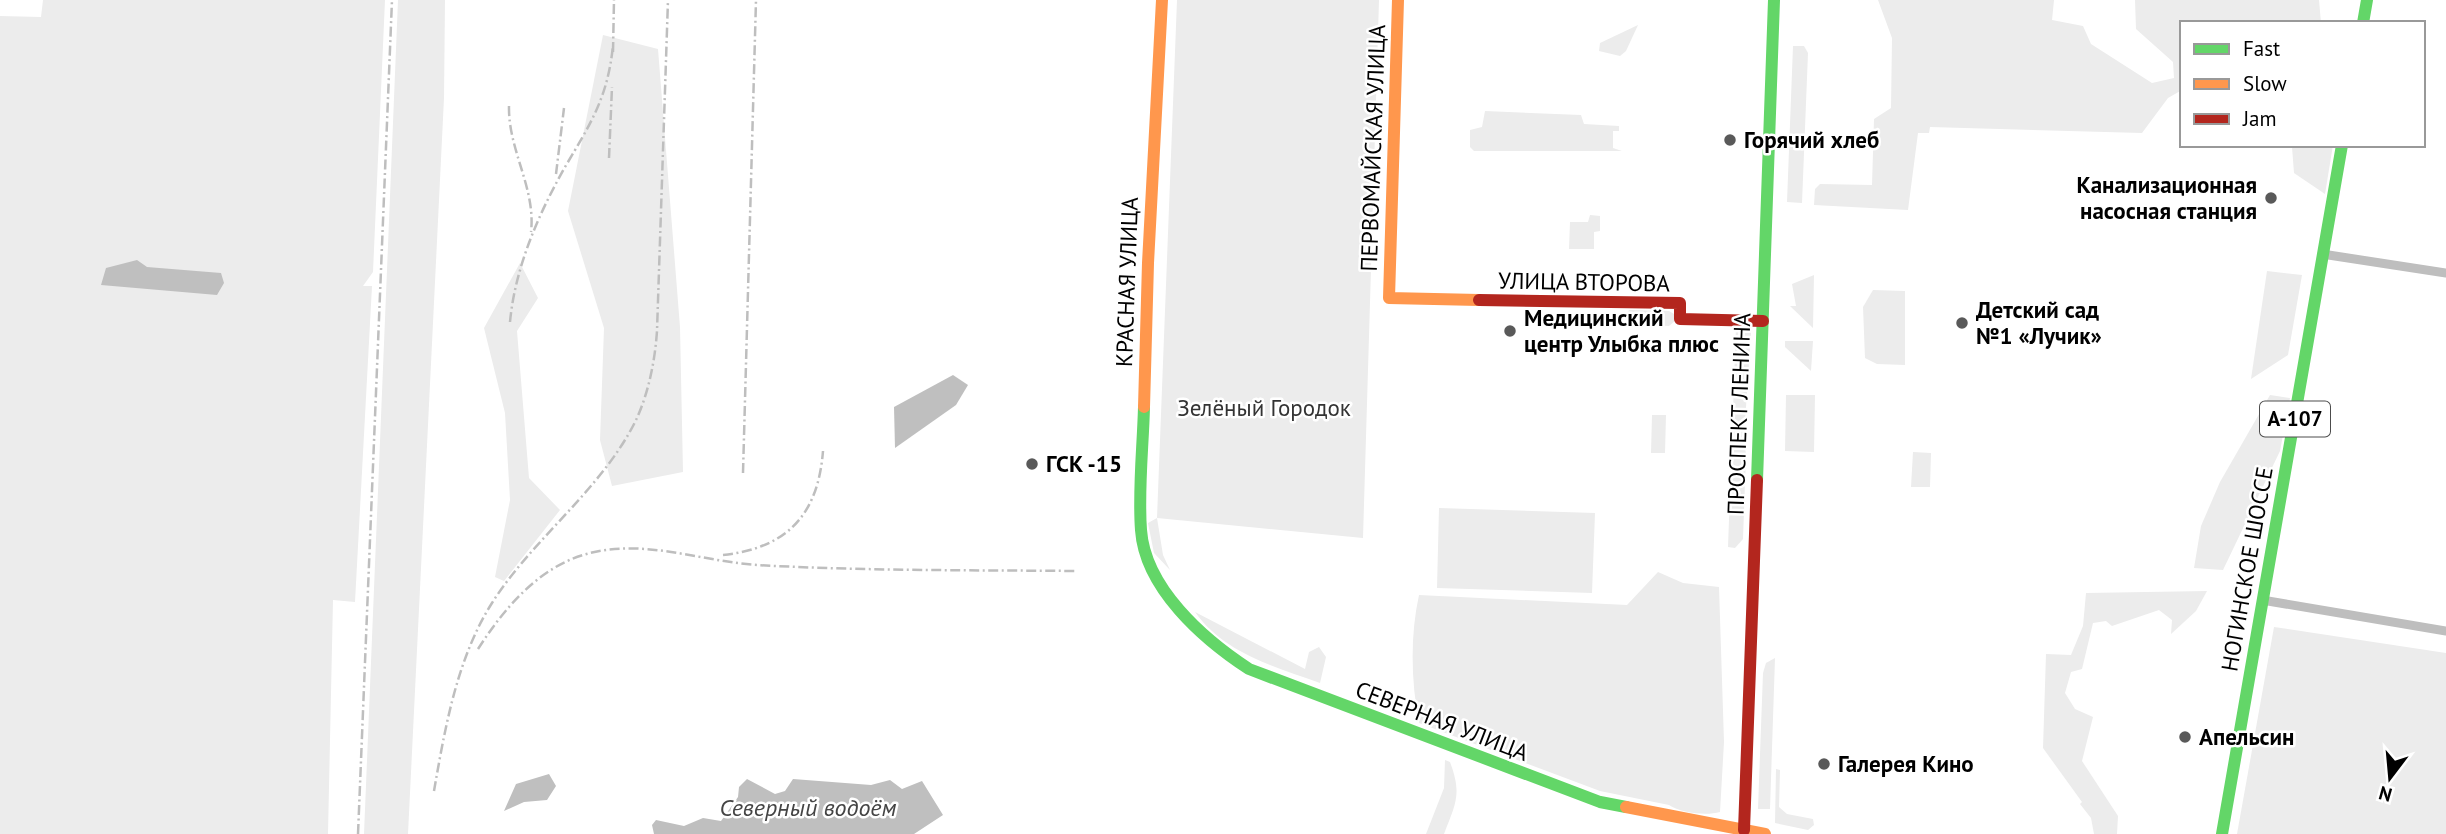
<svg xmlns="http://www.w3.org/2000/svg" width="2446" height="834" font-family="'PT Sans',sans-serif">
<rect width="100%" height="100%" fill="#fff"/>
<g fill="#ececec">
<path d="M43,0H385L373,272L363,286H372L355,602L333,600L328,834H0V16L41,17Z"/>
<path d="M398,0H445L444,98L408,834H364Z"/>
<path d="M1177,0H1379L1363,538L1157,518L1163,555L1170,570L1154,553L1148,523L1157,518Z"/>
<path d="M1878,0H2054L2052,20L2083,26L2091,44L2152,83L2174,78L2173,62L2136,29L2135,0H2319L2321,23H2182V90L2168,98L2142,133L1930,127L1929,133H1918L1908,210L1814,205L1815,189L1820,184L1872,185L1874,119L1891,108L1892,38Z"/>
<path d="M1638,25L1626,51L1620,56L1599,51L1600,43Z"/>
<path d="M603,35L658,49L680,327L683,472L612,486L600,440L604,328L568,211Z"/>
<path d="M1793,46H1804L1808,53L1802,203L1787,202Z"/>
<path d="M1485,111L1581,115L1584,124L1619,126V131H1613V148L1622,151H1474L1470,147V130L1482,127Z"/>
<path d="M2289,145H2333L2325,194L2294,173L2292,147Z"/>
<path d="M1590,215L1600,216V231L1594,232V249H1569L1570,222H1588Z"/>
<path d="M520,263L538,298L517,331L529,478L560,510L504,581L495,577L510,500L505,413L484,328Z"/>
<path d="M2267,271L2302,275L2288,355L2251,379Z"/>
<path d="M1814,275L1813,328L1790,306H1796L1792,284Z"/>
<path d="M1873,290L1905,291V365L1877,364L1865,358L1863,307Z"/>
<path d="M1629,310L1669,311L1674,314L1676,320L1669,326L1628,324L1624,317Z"/>
<path d="M1736,327H1745L1751,332L1744,437L1746,455L1743,539L1735,548L1728,547Z"/>
<path d="M1785,341H1813L1811,371L1785,347Z"/>
<path d="M1786,395H1815L1814,452L1785,451Z"/>
<path d="M2270,395L2290,398L2280,451L2223,570L2194,568L2201,526L2220,482Z"/>
<path d="M1652,415H1666L1665,453H1651Z"/>
<path d="M1913,452L1931,453L1930,487H1911Z"/>
<path d="M1439,508L1595,513L1592,593L1437,588Z"/>
<path d="M1658,572L1683,583L1719,587L1724,742L1720,812C1706,816 1681,813 1669,805L1600,791L1419,723C1411,681 1410,636 1419,595L1627,605Z"/>
<path d="M2207,591L2196,611L2171,634L2172,620L2159,610L2112,626L2106,621L2093,623L2082,669L2071,672L2065,693L2075,709L2093,717L2082,761L2118,816L2117,834H2094L2091,818L2080,804L2082,802L2043,748L2046,654L2071,655L2083,626L2086,593Z"/>
<path d="M1195,612L1305,669L1309,652L1319,647L1326,657L1320,683C1274,666 1225,654 1195,612Z"/>
<path d="M2274,627L2446,653V834H2237Z"/>
<path d="M1775,658L1770,809H1758L1763,673L1766,663Z"/>
<path d="M1445,760L1450,762C1462,794 1456,803 1444,834H1426L1444,788Z"/>
<path d="M1776,769L1780,770L1779,807L1787,814L1813,819L1814,825L1808,830L1775,823Z"/>
</g>
<g fill="#bfbfbf">
<path d="M137,260L147,267L221,273L224,283L217,295L101,285L106,268Z"/>
<path d="M953,375L968,385L956,405L895,448L894,407Z"/>
<path d="M549,774L556,786L547,800L524,802L504,811L516,784Z"/>
<path d="M747,779L775,794L785,791L793,779L871,785L890,780L902,789L922,781L943,815L914,834H654L652,825L656,820L684,826L703,818L721,821L738,797L739,787Z"/>
</g>
<g fill="none" stroke-linecap="round" stroke-linejoin="round">
<g stroke="#bebebe" stroke-width="9">
<path d="M2322,254L2446,273"/>
<path d="M2262,600L2446,631"/>
</g>
<g stroke="#63d668" stroke-width="12">
<path d="M2363,23L2367,0"/>
<path d="M1144,407C1143,447 1138,490 1141,530C1145,588 1203,639 1249,669L1600,802L1626,807"/>
<path d="M1757,480L1774,0"/>
<path d="M2222,834L2342,145"/>
</g>
<g stroke="#ff974d" stroke-width="12">
<path d="M1398,0L1389,298L1479,300"/>
<path d="M1144,407L1148,263L1162,0"/>
<path d="M1626,807L1765,834"/>
</g>
<g stroke="#b3261e" stroke-width="12">
<path d="M1479,300L1680,303V319L1763,321"/>
<path d="M1744,830L1757,480"/>
</g>
<g stroke="#bebebe" stroke-width="2.5" stroke-dasharray="10 3.5 2 3.5" stroke-linecap="butt">
<path d="M613,52L614,0"/>
<path d="M509,106C508,150 536,188 531,232"/>
<path d="M609,158L612,87"/>
<path d="M556,174L564,108"/>
<path d="M510,322C515,268 538,215 565,167C591,123 608,97 613,45"/>
<path d="M743,473L756,0"/>
<path d="M723,555C787,548 818,515 823,451"/>
<path d="M478,649C503,610 537,569 583,555C641,537 698,561 757,565C863,571 970,570 1077,571"/>
<path d="M434,791C445,728 457,658 492,603C533,538 603,489 637,418C649,391 655,360 657,331L668,0"/>
<path d="M358,834L392,0"/>
</g>
</g>
<g fill="#595959" stroke="#fff" stroke-width="2.5">
<circle cx="1730" cy="140" r="7"/>
<circle cx="2271" cy="198" r="7"/>
<circle cx="1962" cy="323" r="7"/>
<circle cx="1510" cy="331" r="7"/>
<circle cx="1032" cy="464" r="7"/>
<circle cx="2185" cy="737" r="7"/>
<circle cx="1824" cy="764" r="7"/>
</g>
<g text-anchor="middle" stroke-width="5" stroke-linejoin="round" paint-order="stroke">
<rect fill="#fff" stroke="#4c4c4c" stroke-width="2" x="2260" y="401.5" width="70" height="35" rx="5"/>
<g font-size="21" font-weight="bold" fill="#000">
<text x="2295" y="426">А-107</text>
</g>
<g font-size="23" font-weight="bold" fill="#000" stroke="#fff" text-anchor="start">
<text x="1744" y="148">Горячий хлеб</text>
<text x="2257" y="193" text-anchor="end">Канализационная<tspan x="2257" dy="26">насосная станция</tspan></text>
<text x="1976" y="318">Детский сад<tspan x="1976" dy="26">№1 «Лучик»</tspan></text>
<text x="1524" y="326">Медицинский<tspan x="1524" dy="26">центр Улыбка плюс</tspan></text>
<text x="1046" y="472">ГСК -15</text>
<text x="2199" y="745">Апельсин</text>
<text x="1838" y="772">Галерея Кино</text>
</g>
<g font-size="23" fill="#000" stroke="#fff">
<text transform="translate(1373 148) rotate(-88)" y="8">ПЕРВОМАЙСКАЯ УЛИЦА</text>
<text transform="translate(1127 282) rotate(-88)" y="8">КРАСНАЯ УЛИЦА</text>
<text transform="translate(1584 282) rotate(1)" y="8">УЛИЦА ВТОРОВА</text>
<text transform="translate(1739 414) rotate(-88)" y="8">ПРОСПЕКТ ЛЕНИНА</text>
<text transform="translate(2247 569) rotate(-80)" y="8">НОГИНСКОЕ ШОССЕ</text>
<text transform="translate(1442 721) rotate(21)" y="8">СЕВЕРНАЯ УЛИЦА</text>
</g>
<g font-size="23" fill="#333" stroke="#fff">
<text x="1264" y="416">Зелёный Городок</text>
</g>
<g font-size="24" font-style="italic" fill="#444" stroke="#fff">
<text x="808" y="816">Северный водоём</text>
</g>
</g>
<rect x="2180" y="21" width="245" height="126" fill="#ffffff" stroke="#999999" stroke-width="2"/>
<rect x="2194" y="44" width="35" height="10" fill="#63d668" stroke="#999999" stroke-width="2"/>
<text x="2243" y="56" font-size="21" fill="#000000">Fast</text>
<rect x="2194" y="79" width="35" height="10" fill="#ff974d" stroke="#999999" stroke-width="2"/>
<text x="2243" y="91" font-size="21" fill="#000000">Slow</text>
<rect x="2194" y="114" width="35" height="10" fill="#b3261e" stroke="#999999" stroke-width="2"/>
<text x="2243" y="126" font-size="21" fill="#000000">Jam</text>
<g transform="translate(2390 778) rotate(196)" stroke="#ffffff" stroke-width="5" paint-order="stroke">
<path d="M0-5L12 26L0 18L-12 26Z" fill="#000000"/>
<text y="-10" font-size="19" font-weight="bold" text-anchor="middle" fill="#000000">N</text>
</g>
</svg>
